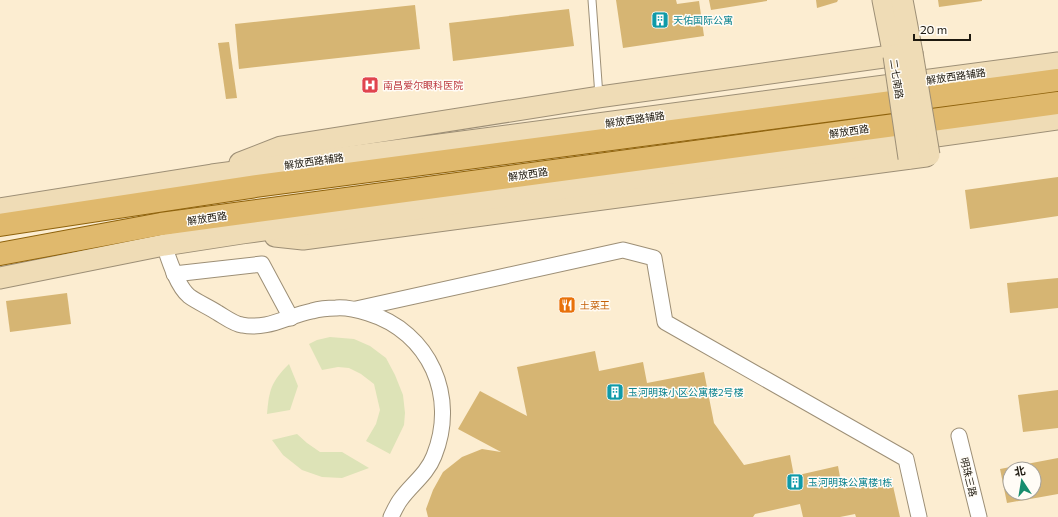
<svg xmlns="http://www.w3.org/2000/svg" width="1058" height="517" font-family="Commissioner,'Noto Sans SC',sans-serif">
<rect width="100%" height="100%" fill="#fcedd1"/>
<g fill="#dde3b7">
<path d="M330,337L354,339L370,346L386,358L395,375L403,395L405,413L404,425L390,454L366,441L376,424L380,410L374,384L361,374L349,368L338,367L322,370L309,344L317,340Z"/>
<path d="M289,364L298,386L290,410L267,414C269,390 271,382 289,364Z"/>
<path d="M297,434L307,443L320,452H342L369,468L342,478L322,477L302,470L283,455L272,440Z"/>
</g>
<g fill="#d6b573" fill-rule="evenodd">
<path d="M616,0H676L677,4L699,1L704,36L623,48Z"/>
<path d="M709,0H767V1L711,10Z"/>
<path d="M816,0H838L837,2L817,8Z"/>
<path d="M938,0H982V1L939,7Z"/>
<path d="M415,5L420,49L239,69L235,24Z"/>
<path d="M569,9L574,46L453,61L449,23Z"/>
<path d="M229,42L237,98L226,99L218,43Z"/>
<path d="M1058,177V216L970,229L965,190Z"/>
<path d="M1058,278V308L1010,313L1007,283Z"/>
<path d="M67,293L71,324L10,332L6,301Z"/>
<path d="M595,351L599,371L643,362L647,383L704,372L714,423L744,465L790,455L794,476L838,466L842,488L891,477L900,517H856L855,514L840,517H803L800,504L755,514L753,517H428L426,509L433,490L443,472L462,457L482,449L501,452L458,429L480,391L527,416L517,367Z"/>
<path d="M1058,390V428L1023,432L1018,395Z"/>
<path d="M1058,458V494L1007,503L1000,469ZM1010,469H1034V493H1010Z"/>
</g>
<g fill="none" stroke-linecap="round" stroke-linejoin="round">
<g stroke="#9d8f76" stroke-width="9">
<path id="lane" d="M592,0L599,96"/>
</g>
<g stroke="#9d8f76" stroke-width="17">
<g id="street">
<path d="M164,245C169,260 177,286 189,296C197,302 209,307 218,313C225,317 234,324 242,325C268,330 287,316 312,311C319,309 328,308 336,308C347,307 358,310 368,313C430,332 458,397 434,456C427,474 412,484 401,499C397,504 394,511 391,517"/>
<path d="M174,274L262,264L291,318"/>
<path d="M356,309L623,250L654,258L665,322L906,459L919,517"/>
<path d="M959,436L979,517"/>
</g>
</g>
<g stroke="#9d8f76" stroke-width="23">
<g id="secondary">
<path d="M883,0L894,56"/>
<path d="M240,163L281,147L599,97L912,53L902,0"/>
<path d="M0,209L212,175L1058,63"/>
<path d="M275,236L303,239L926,156"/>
<path d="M0,278L164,245L242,233L1058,119"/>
</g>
</g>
<g stroke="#8e620c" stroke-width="24">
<g id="primary">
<path d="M0,225L256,186L1058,80"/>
<path d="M0,254L161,224L1058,103"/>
</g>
</g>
<use href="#lane" stroke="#fff" stroke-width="7"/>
<use href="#street" stroke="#fff" stroke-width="15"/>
<use href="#secondary" stroke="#efdcb6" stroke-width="21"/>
<use href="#primary" stroke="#e0b96d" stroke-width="22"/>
<g stroke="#9d8f76" stroke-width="23" stroke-linecap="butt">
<g id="secondary-bridge">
<path d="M912,53L929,155"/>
<path d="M894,56L909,158"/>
</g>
</g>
<use href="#secondary-bridge" stroke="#efdcb6" stroke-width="21"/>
</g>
<defs>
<g id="building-square" transform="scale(0.9)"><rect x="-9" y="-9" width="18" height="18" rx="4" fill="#0f9aa8" stroke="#fffcf6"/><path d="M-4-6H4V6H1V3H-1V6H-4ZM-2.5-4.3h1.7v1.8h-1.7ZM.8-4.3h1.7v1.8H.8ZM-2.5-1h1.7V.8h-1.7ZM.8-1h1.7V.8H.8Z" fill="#fff"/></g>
<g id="hospital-square" transform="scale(0.9)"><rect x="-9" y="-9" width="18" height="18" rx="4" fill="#e0444e" stroke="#fffcf6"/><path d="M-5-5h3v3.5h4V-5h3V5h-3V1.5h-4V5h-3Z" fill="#fff"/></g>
<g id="restaurant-square" transform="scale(0.9)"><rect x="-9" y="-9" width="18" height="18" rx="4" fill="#e8710a" stroke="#fffcf6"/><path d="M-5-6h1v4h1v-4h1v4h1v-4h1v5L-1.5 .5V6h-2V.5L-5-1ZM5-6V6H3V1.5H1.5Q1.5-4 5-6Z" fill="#fff"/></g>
</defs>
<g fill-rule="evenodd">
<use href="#building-square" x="660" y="20"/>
<use href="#hospital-square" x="370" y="85"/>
<use href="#restaurant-square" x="567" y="305"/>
<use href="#building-square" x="615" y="392"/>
<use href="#building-square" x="795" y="482"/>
</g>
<g text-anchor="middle" stroke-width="3" stroke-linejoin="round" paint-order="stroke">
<g font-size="10" fill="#0d838f" stroke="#fffcf6" text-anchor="start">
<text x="673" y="24">天佑国际公寓</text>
<text x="628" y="396">玉河明珠小区公寓楼2号楼</text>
<text x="808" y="486">玉河明珠公寓楼1栋</text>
</g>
<g font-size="10" fill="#1e190f" stroke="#fffcf6">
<text transform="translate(956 76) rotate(-8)" y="4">解放西路辅路</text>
<text transform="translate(897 79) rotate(81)" y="4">二七南路</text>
<text transform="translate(635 119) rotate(-8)" y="4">解放西路辅路</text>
<text transform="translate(849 131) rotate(-8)" y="4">解放西路</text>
<text transform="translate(314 161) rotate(-8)" y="4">解放西路辅路</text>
<text transform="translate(528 174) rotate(-8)" y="4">解放西路</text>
<text transform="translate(207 218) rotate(-8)" y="4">解放西路</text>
<text transform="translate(969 477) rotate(76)" y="4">明珠三路</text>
</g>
<g font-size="10" fill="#be3a42" stroke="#fffcf6" text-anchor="start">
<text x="383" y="89">南昌爱尔眼科医院</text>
</g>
<g font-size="10" fill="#c56008" stroke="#fffcf6" text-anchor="start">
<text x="580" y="309">土菜王</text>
</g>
</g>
<g transform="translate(1022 481) rotate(348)"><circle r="19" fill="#fffcf6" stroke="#a5a19a"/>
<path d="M0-3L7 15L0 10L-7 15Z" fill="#178c6e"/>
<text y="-6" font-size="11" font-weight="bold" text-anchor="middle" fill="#1e190f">北</text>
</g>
<path d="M914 34v6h56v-6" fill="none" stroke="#1e190f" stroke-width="2"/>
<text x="920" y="34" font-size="12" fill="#1e190f" stroke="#fffcf6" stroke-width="3" paint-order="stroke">20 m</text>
</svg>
